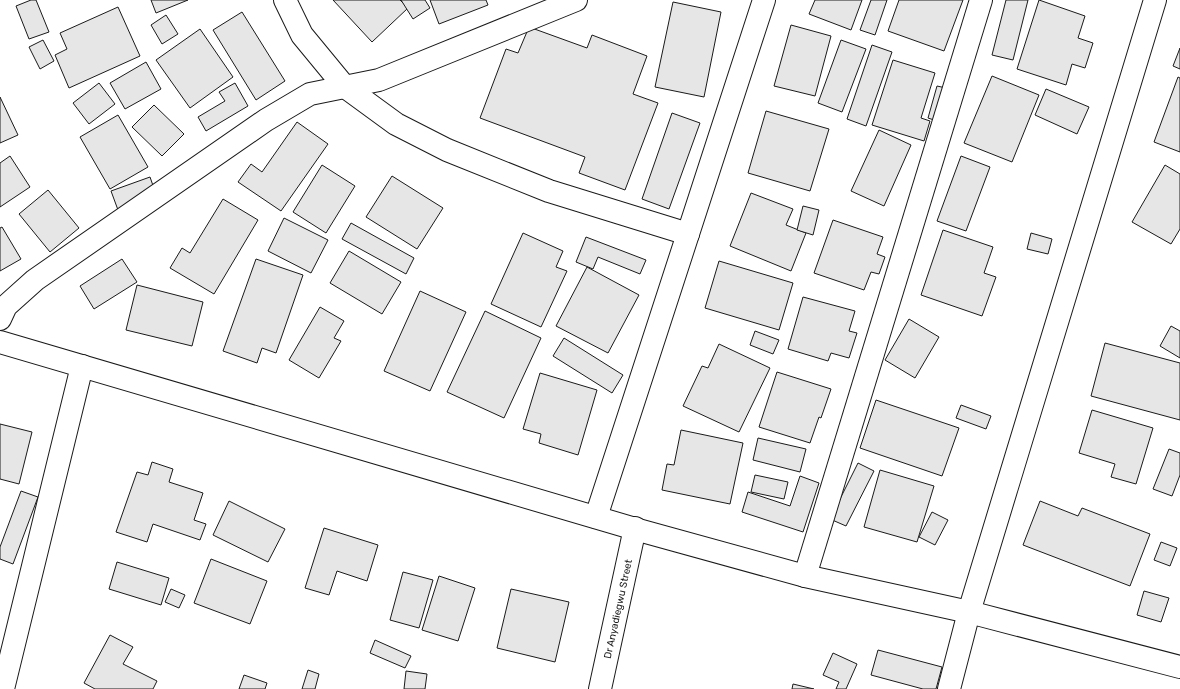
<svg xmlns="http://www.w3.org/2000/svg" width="1180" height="689" font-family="Rubik,sans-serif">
<rect width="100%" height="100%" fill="#fff"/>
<g fill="#e6e6e6" stroke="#1a1a1a">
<path d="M31,0H36L49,32L29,39L16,6Z"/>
<path d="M151,0H188L156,13Z"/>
<path d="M333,0H400L408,8L372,42Z"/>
<path d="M401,0H425L430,8L413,19Z"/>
<path d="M430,0H486L488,5L439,24Z"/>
<path d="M815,0H862L851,30L809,14Z"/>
<path d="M871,0H887L875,35L860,30Z"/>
<path d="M899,0H963L944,51L888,31Z"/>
<path d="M1006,0H1028L1013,60L992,55Z"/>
<path d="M1039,0L1085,16L1078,38L1093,43L1085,68L1072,64L1066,85L1017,69Z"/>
<path d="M673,2L721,12L704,97L655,87Z"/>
<path d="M118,7L140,56L69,88L55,55L67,49L60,33Z"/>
<path d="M242,12L285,81L256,100L213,30Z"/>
<path d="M166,15L178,34L162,44L151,25Z"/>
<path d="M791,25L831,36L815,96L774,86Z"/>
<path d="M529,27L587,48L592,35L647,56L633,94L658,103L625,190L579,173L585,157L480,118L506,49L518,53Z"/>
<path d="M200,29L233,77L190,108L156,60Z"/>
<path d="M43,40L54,61L40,69L29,47Z"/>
<path d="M841,40L866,49L842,112L818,103Z"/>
<path d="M872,45L892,52L866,126L847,119Z"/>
<path d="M1180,48V69L1173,66Z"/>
<path d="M893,60L935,73L921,118L930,121L924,141L872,125Z"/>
<path d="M146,62L161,89L125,109L110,83Z"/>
<path d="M992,76L1039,95L1012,162L964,143Z"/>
<path d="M1178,77L1180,78V152L1154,142Z"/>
<path d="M99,83L115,104L89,124L73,103Z"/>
<path d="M235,83L248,106L206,131L198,117L225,101L219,92Z"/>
<path d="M937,86L946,88L937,121L928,118Z"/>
<path d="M1046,89L1089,107L1077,134L1035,115Z"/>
<path d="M0,97L18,135L0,143Z"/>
<path d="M154,105L184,134L162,156L132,127Z"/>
<path d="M766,111L829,129L810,191L748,173Z"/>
<path d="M672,113L700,123L669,209L642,199Z"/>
<path d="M118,115L148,167L110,189L80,137Z"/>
<path d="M297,122L328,144L281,211L238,182L251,164L262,172Z"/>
<path d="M879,130L911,145L884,206L851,191Z"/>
<path d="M10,156L30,187L0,207V163Z"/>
<path d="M961,156L990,167L966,231L937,221Z"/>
<path d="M322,165L355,186L326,233L293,212Z"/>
<path d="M1165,165L1180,174V229L1171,244L1132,222Z"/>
<path d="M392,176L443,208L417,249L366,217Z"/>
<path d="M150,177L157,197L118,210L111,191Z"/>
<path d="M48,190L79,228L50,252L19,214Z"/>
<path d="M751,193L793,209L786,225L806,233L791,271L730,246Z"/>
<path d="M223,199L258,220L214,294L170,268L182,248L190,253Z"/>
<path d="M803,206L819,210L813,235L797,230Z"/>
<path d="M284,218L328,240L311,273L268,251Z"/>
<path d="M833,220L883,237L877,254L885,257L879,274L871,272L864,290L814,273Z"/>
<path d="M351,223L414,258L406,274L342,239Z"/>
<path d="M2,227L21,259L0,271V228Z"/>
<path d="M943,230L993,247L984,273L996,277L982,316L921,295Z"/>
<path d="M523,233L563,251L556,267L567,271L541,327L491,304Z"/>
<path d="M1031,233L1052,239L1048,254L1027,249Z"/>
<path d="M586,237L646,260L640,274L598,257L593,269L576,262Z"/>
<path d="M349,251L401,282L382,314L330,283Z"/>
<path d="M122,259L137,282L94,309L80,286Z"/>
<path d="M256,259L303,275L276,353L262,348L257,363L223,351Z"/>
<path d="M719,261L793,283L779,330L705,308Z"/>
<path d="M587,267L639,295L608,353L556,326Z"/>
<path d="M137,285L203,302L192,346L126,330Z"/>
<path d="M420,291L466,312L430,391L384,371Z"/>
<path d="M803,297L855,311L849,331L857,333L849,358L831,353L828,361L788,349Z"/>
<path d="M320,307L344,321L334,338L341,341L319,378L289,360Z"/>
<path d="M485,311L541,338L504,418L447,392Z"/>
<path d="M909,319L939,337L915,378L885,360Z"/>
<path d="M1171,326L1180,331V358L1160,346Z"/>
<path d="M755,331L779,340L773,354L750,345Z"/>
<path d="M564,338L623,375L612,393L553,356Z"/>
<path d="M1105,343L1180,363V420L1091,396Z"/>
<path d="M719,344L770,368L739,432L683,406L702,366L708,368Z"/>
<path d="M777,372L831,389L821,418L819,417L810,443L759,427Z"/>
<path d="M540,373L597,390L578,455L539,443L541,434L523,429Z"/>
<path d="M876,400L959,428L942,476L860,448Z"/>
<path d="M961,405L991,416L986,429L956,418Z"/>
<path d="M1092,410L1153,428L1136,484L1111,477L1115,464L1079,453Z"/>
<path d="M0,424L32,432L19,484L0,479Z"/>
<path d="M681,430L743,443L730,504L662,490L667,464L674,465Z"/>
<path d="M758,438L806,449L800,472L753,460Z"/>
<path d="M1169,449L1180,453V475L1172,496L1153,489Z"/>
<path d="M152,462L173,469L169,482L203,493L194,520L206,524L200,540L153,524L147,542L116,532L137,472L148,475Z"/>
<path d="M858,463L874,471L846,526L830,519Z"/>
<path d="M880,470L934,486L917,542L864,527Z"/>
<path d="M755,475L788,482L784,499L751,492Z"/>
<path d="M800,476L819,483L803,532L742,512L748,492L790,506Z"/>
<path d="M21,491L38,497L13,564L0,559V547Z"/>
<path d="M229,501L285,529L268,562L213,535Z"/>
<path d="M1040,501L1078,516L1082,508L1150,534L1130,586L1023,545Z"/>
<path d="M932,512L948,520L935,545L919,537Z"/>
<path d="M324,528L378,545L367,581L337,571L329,595L305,588Z"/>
<path d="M1161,542L1177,548L1170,566L1154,560Z"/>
<path d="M211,559L267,581L250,624L194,603Z"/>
<path d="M117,562L169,578L161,605L109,589Z"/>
<path d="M403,572L433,580L419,628L390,620Z"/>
<path d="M439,576L475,588L458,641L422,630Z"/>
<path d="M171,589L185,595L179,608L165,602Z"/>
<path d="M511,589L569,602L555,662L497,648Z"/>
<path d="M1144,591L1169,598L1161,622L1137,615Z"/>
<path d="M110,635L133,647L123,664L157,681L153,689H95L84,683Z"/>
<path d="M375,640L411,656L405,668L370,653Z"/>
<path d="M878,650L942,667L936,689H923L871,675Z"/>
<path d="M833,653L857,664L846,689H836L839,682L823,675Z"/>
<path d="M308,670L319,674L315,689H302Z"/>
<path d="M406,671L427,674L425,689H404Z"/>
<path d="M244,675L267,683L265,689H239Z"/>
<path d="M793,684L814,689H792Z"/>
</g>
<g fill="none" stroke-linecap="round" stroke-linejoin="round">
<g stroke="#1a1a1a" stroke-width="24">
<g id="minor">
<path d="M285,0L302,35L344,86L396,124L447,150L549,191L688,234"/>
<path d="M0,319L6,306L35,280L266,120L310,94L379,80L576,0"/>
<path d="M0,342L642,531L805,576L969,612L1180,667"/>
<path d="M596,517L764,0"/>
<path d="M805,576L981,0"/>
<path d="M3,689L82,366"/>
<path id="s1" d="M600,689L635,528"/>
<path d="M949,689L969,612L1155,0"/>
</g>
</g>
<use href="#minor" stroke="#fff" stroke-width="22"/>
</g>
<g text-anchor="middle" stroke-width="3" stroke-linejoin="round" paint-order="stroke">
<g font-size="10" fill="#1a1a1a" stroke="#fff">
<text dy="4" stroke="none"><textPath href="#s1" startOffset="82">Dr Anyadiegwu Street</textPath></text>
</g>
</g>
</svg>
